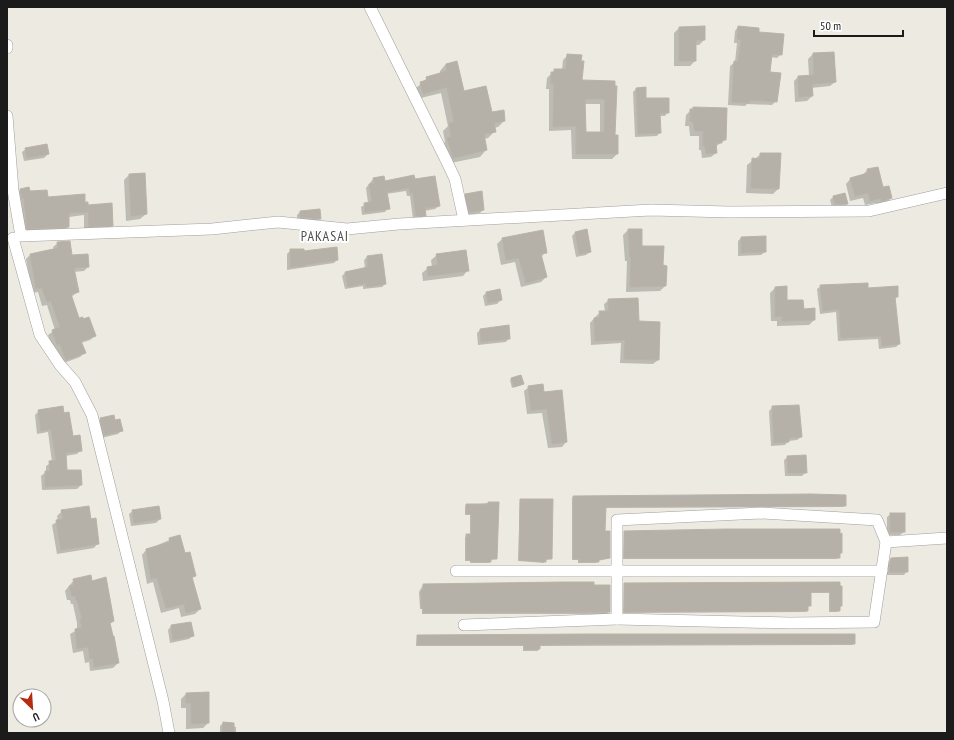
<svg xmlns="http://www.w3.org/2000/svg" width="954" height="740" font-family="'PT Sans Narrow',sans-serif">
<rect width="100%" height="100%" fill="#eceae1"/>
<g fill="#0003" fill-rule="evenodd">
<path d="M738,27L757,33L781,54L777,58L770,57L769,73L776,101L772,105L747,104L745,106L728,105L730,66L735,62L737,43H734L735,31Z"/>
<path d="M679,28H704V40L699,45H695V61L690,66H674V33Z"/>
<path d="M813,54L835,82L830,86L811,88L812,96L807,101L795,102L794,81L798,77L809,76L808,59Z"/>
<path d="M568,55L580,62L581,81L614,82V136L617,154L612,159H572L571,130L549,131V89H546L547,78L555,70H562L563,60ZM584,104H600V133H585Z"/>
<path d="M456,62L463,92L491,113L504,121L498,127L494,128V132L488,138L484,139L486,150L480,157L446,164L441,146L445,142L443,131L448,126L441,93L417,99L414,90L427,78L440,74V71L446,64Z"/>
<path d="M645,88V99L668,112L665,116H659L660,132L657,136L635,137L633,92L636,89Z"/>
<path d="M693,108L725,140L715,147L716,153L711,157L702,158L701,150H699V136H690L689,126H685L686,115Z"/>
<path d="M26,149L48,154L44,158L24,161L22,152Z"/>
<path d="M761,154L778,189L773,194L746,193L747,165Z"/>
<path d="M877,168L882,189L891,198L886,203L876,206V203L865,205L863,198L850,201L846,184L851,178L862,176L867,170Z"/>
<path d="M129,175L146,214L140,219L126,221L124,180Z"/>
<path d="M373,179L384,182L414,180L439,206L435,209L424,211L425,215L421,218L413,219L410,196H407L406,191L386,194L388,208L385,212L362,215L361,207L368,203L366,188Z"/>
<path d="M20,190L47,198L85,203L112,225L108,230L84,231V215L69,217L68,227L63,231L23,233L16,194Z"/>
<path d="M466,194L483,210L480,213L466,215L462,198Z"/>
<path d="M833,197L847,204L844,207H832L830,200Z"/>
<path d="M319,210L320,219L316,222L297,220V215L300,212Z"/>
<path d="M628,230H641V247L662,266L665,286L660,291L626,292L627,261H625L623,235Z"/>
<path d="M542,231L546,252L541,257L546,277L541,282L521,287L515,262L501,265L497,244L502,239Z"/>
<path d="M575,233L590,252L586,255L576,257L572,236Z"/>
<path d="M741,238L765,252L761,255L738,256V241Z"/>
<path d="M58,243L71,256L88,267L84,271L73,272L78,292L71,297L78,319L95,336L90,340L81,343L84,353L80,357L61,364L56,348L53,349L48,335L55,330L47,305L42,306L38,292L32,293L26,259L30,255L54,250L53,247Z"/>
<path d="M291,250L303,252L337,260L334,263L287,270V254Z"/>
<path d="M437,255L468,270L463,276L423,281L422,273L428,268L432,267L431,260Z"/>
<path d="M367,257L385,284L382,287L363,289V286L345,289L342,276L345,273L365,268L364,260Z"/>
<path d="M821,286L867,289L897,297L894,300L899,344L896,347L879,349L878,339L838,341L836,312L820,314L817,289Z"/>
<path d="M775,288L786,301L803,310L814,320L809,325L777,326V321H771L770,293Z"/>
<path d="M486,293L501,300L497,304L485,306L483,296Z"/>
<path d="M609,300L638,322L658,360L653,364L620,363L621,343L591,345L590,323L600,312H605L604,304Z"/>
<path d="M480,330L509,338L506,342L478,345L477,333Z"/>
<path d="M511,379L523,384L512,388L510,380Z"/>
<path d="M529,387L543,393L566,442L562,447L548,448L542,413L527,414L524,391Z"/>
<path d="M773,407L801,437L797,440L788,441L785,445L771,446L769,411Z"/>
<path d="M39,411L73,437L81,450L77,454L65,456L66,471L81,485L77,489L42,490L41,476L46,472V466L52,462L48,432L37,434L35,415Z"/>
<path d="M101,419L114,421L122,430L118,434L101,438L97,422Z"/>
<path d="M788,457L806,472L802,476H785L784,460Z"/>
<path d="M574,497L845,505L843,507L605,508L604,532L609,558L598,560L596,563H578V560H572V498Z"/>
<path d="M520,500L551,559L545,560L544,563L518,561Z"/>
<path d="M488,503H498L496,559L490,560L489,563H470V561H465V537L470,535V515H465V506Z"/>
<path d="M62,511L90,520L98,543L94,548L57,554L52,525L58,521L57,516Z"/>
<path d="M133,511L160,519L156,523L131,526L129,514Z"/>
<path d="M891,514L904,532L900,535H887V517Z"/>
<path d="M624,532L841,552L837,559H623Z"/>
<path d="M179,536L184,555L195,575L192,579L200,609L195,614L181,617L179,608L161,613L153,582L147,584L142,555L146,550Z"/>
<path d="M891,559L907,571L904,575H886L888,562Z"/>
<path d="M74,580L91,582L113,620L109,624L118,663L113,668L90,671L89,662L85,663L83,651L73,653L70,634L77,630V623L73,604H71L70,600H67L65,591Z"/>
<path d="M839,583L841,606L837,612H829V593H810V606L807,607L806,612L623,613L624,584Z"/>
<path d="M423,585L593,586L609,612L607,614H422V609H420L419,592Z"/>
<path d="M190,623L193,636L189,639L170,643L168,630L171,626Z"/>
<path d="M417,636L854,644L852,645L539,646L538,651H523V646H416Z"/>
<path d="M186,694L208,723L203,728L186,729V708H181V699Z"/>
<path d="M223,723L236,727V733H220V726Z"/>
</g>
<g fill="#b5b0a8" stroke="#bcb3a5" fill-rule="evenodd">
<path d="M705,26V40H696V61H679V27Z"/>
<path d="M738,26L759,28V32L784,34L782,55L772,54L770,72L781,73L777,102L750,100L749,103L732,102L734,61L738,62L741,40L737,39Z"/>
<path d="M834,52L836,82L812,84L813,96L799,97L798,76L814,75L813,53Z"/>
<path d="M567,54L582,55L581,61H584L582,80L615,81V86H617L615,135H618V154H576V126L553,127L554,84H551V72H554V69H566ZM585,99H605L604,132H586Z"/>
<path d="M457,61L464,91L486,86L492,112L504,110L505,121L494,123L496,132L484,134L487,150L453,158L447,138L451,137L449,123L454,122L447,87L423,94L420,82L427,80L426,77L447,71L446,64Z"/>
<path d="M646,87V98H669V113H660L661,133L638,134L636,88Z"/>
<path d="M693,107L727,108L726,140H722V143H716L717,153L706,154L705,146H703V131H695L693,122L690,121V109H693Z"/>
<path d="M47,144L49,154L27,158L25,148Z"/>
<path d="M760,153H781L779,189L751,188L752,158L760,159Z"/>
<path d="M878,167L883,187L889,186L892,198L881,201V198L870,201L868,193L855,196L850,178L868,173L867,169Z"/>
<path d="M145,173L147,214L131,216L129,174Z"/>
<path d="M414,175L415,179L435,176L440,206L425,208L426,216H416L413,193H410L409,188L387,192L390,209L365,212L364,203L372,202L369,184L374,183L373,178L384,176L385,181Z"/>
<path d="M29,187L30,191L47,190L48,197L85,194V202H88V205L112,203L113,226L89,227L88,207V212L69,213V227L27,229L24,198H22L20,189Z"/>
<path d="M482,191L484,210L469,212L465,194Z"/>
<path d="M845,193L848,204H835L833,196Z"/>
<path d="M320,209L321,219L300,217V211Z"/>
<path d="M587,229L591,252L579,254L575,232Z"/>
<path d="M628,229H642V246H664L663,265L667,266L666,286L630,287L631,257H630Z"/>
<path d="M543,230L547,253L541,254L547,277L526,283L519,258L506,260L502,238Z"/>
<path d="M766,236V252L741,253V237Z"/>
<path d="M70,241L72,255L88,254L89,267L74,268L79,292L71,294L79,318L83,317V319L89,317L96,336L81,341L86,353L66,360L60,344L57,345L52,330L60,327L51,301L47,302L42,288L36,289L30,254L58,248L57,242Z"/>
<path d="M337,247L338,260L305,265V266L290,267V249H304V251Z"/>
<path d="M466,250L469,271L428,276L427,267L438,265L436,254Z"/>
<path d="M382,254L386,284L366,287V283L348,287L345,272L368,267L367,256Z"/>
<path d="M868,283V288L898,286V297H895L900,344L882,346L881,336L841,338L839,309L823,311L820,285Z"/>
<path d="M787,286V300H803L804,309L815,308V320L782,321V316L775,317V287Z"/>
<path d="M500,289L502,300L488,303L486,292Z"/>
<path d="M638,298L639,321L660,322L659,360L624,359L625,340L595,341L594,318L600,317L599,311H609L608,299Z"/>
<path d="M509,325L510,339L481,342L480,329Z"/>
<path d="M521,375L524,384L514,387L511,378Z"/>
<path d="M543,384L544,392L562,390L567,442L552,444L547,409L531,410L528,386Z"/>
<path d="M799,405L802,437L789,438V442L774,443L772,406Z"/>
<path d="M63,406L64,413L69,412L73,436L80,435L82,451L66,453L67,470H81L82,485L45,487V471H50L49,461L56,460L51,429L41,431L38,410Z"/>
<path d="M114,415L115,420L120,419L123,431L104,435L100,418Z"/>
<path d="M806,455L807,473H788L787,456Z"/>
<path d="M811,494L846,495V506L606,507L605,531H610V558L599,560V562H579V559H573V496Z"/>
<path d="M520,499H553L552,559H546V562L519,560Z"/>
<path d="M488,502H499L497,559H491V562H471V560H466V534H471V514H466V504H488Z"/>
<path d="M89,506L91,519L96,518L99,544L61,550L56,520L63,519L61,510Z"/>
<path d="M159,506L161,519L134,523L132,510Z"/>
<rect x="890" y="513" width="15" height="19"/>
<path d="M727,529H840V534L842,533V553H840V558H624V531Z"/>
<path d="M180,535L185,553L190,552L196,576L192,577L201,609L186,613L184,604L166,608L157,578L151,579L146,549L170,542L169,538Z"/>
<path d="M908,557V572H889L891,558Z"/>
<path d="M91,575L92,581L106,577L114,621L110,623L113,636H114L119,663L94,667L93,658L90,659L88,647L77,649L75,629L82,628L80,619H82L77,600H76L75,596H72L69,586L74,585L73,579Z"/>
<path d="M563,582H594V585H610V612L423,613V608H421V590H423V584Z"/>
<path d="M840,582V586H842V606H840V611H830V592H811V606H808V611L624,612V583Z"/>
<path d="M191,622L194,636L173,640L171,625Z"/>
<path d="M589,634H855V644H596L540,645V649L524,650V645H417V635Z"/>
<path d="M209,692V723L191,724V703H186V693Z"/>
<path d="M223,722L234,723V733H222Z"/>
</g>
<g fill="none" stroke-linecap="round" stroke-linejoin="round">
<g stroke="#9f9f9f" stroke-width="12">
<g id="minor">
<path d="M370,7L447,162L455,179L464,220"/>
<path d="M7,45V48"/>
<path d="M7,116L13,190L21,236L212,229L278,222L347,229L399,224L651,210L729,212L869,211L947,193"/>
<path d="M13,238L40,335L60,365L75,382L92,415L163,701L169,733"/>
<path d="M761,513L877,520L886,542L874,622L790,623L617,619V520Z"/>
<path d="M886,542L947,538"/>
<path d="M456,571H882"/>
<path d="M464,625L617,619"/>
</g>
</g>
<use href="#minor" stroke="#fff" stroke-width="11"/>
</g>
<g text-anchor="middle" stroke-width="4" stroke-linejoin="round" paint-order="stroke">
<g font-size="14" letter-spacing="1" fill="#4e4e4e" stroke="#fff">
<text x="325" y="241">PAKASAI</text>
</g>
</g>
<rect width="954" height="740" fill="none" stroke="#1b1b1b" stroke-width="16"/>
<g transform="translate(32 708) rotate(155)"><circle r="19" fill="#ffffff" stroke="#a4a4a4"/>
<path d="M0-3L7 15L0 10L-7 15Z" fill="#b62c10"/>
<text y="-6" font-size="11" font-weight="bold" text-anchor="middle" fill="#1b1b1b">U</text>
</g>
<path d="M814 30v6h89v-6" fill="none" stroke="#1b1b1b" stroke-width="2"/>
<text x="820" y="30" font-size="12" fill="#1b1b1b" stroke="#ffffff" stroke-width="3" paint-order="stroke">50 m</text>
</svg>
